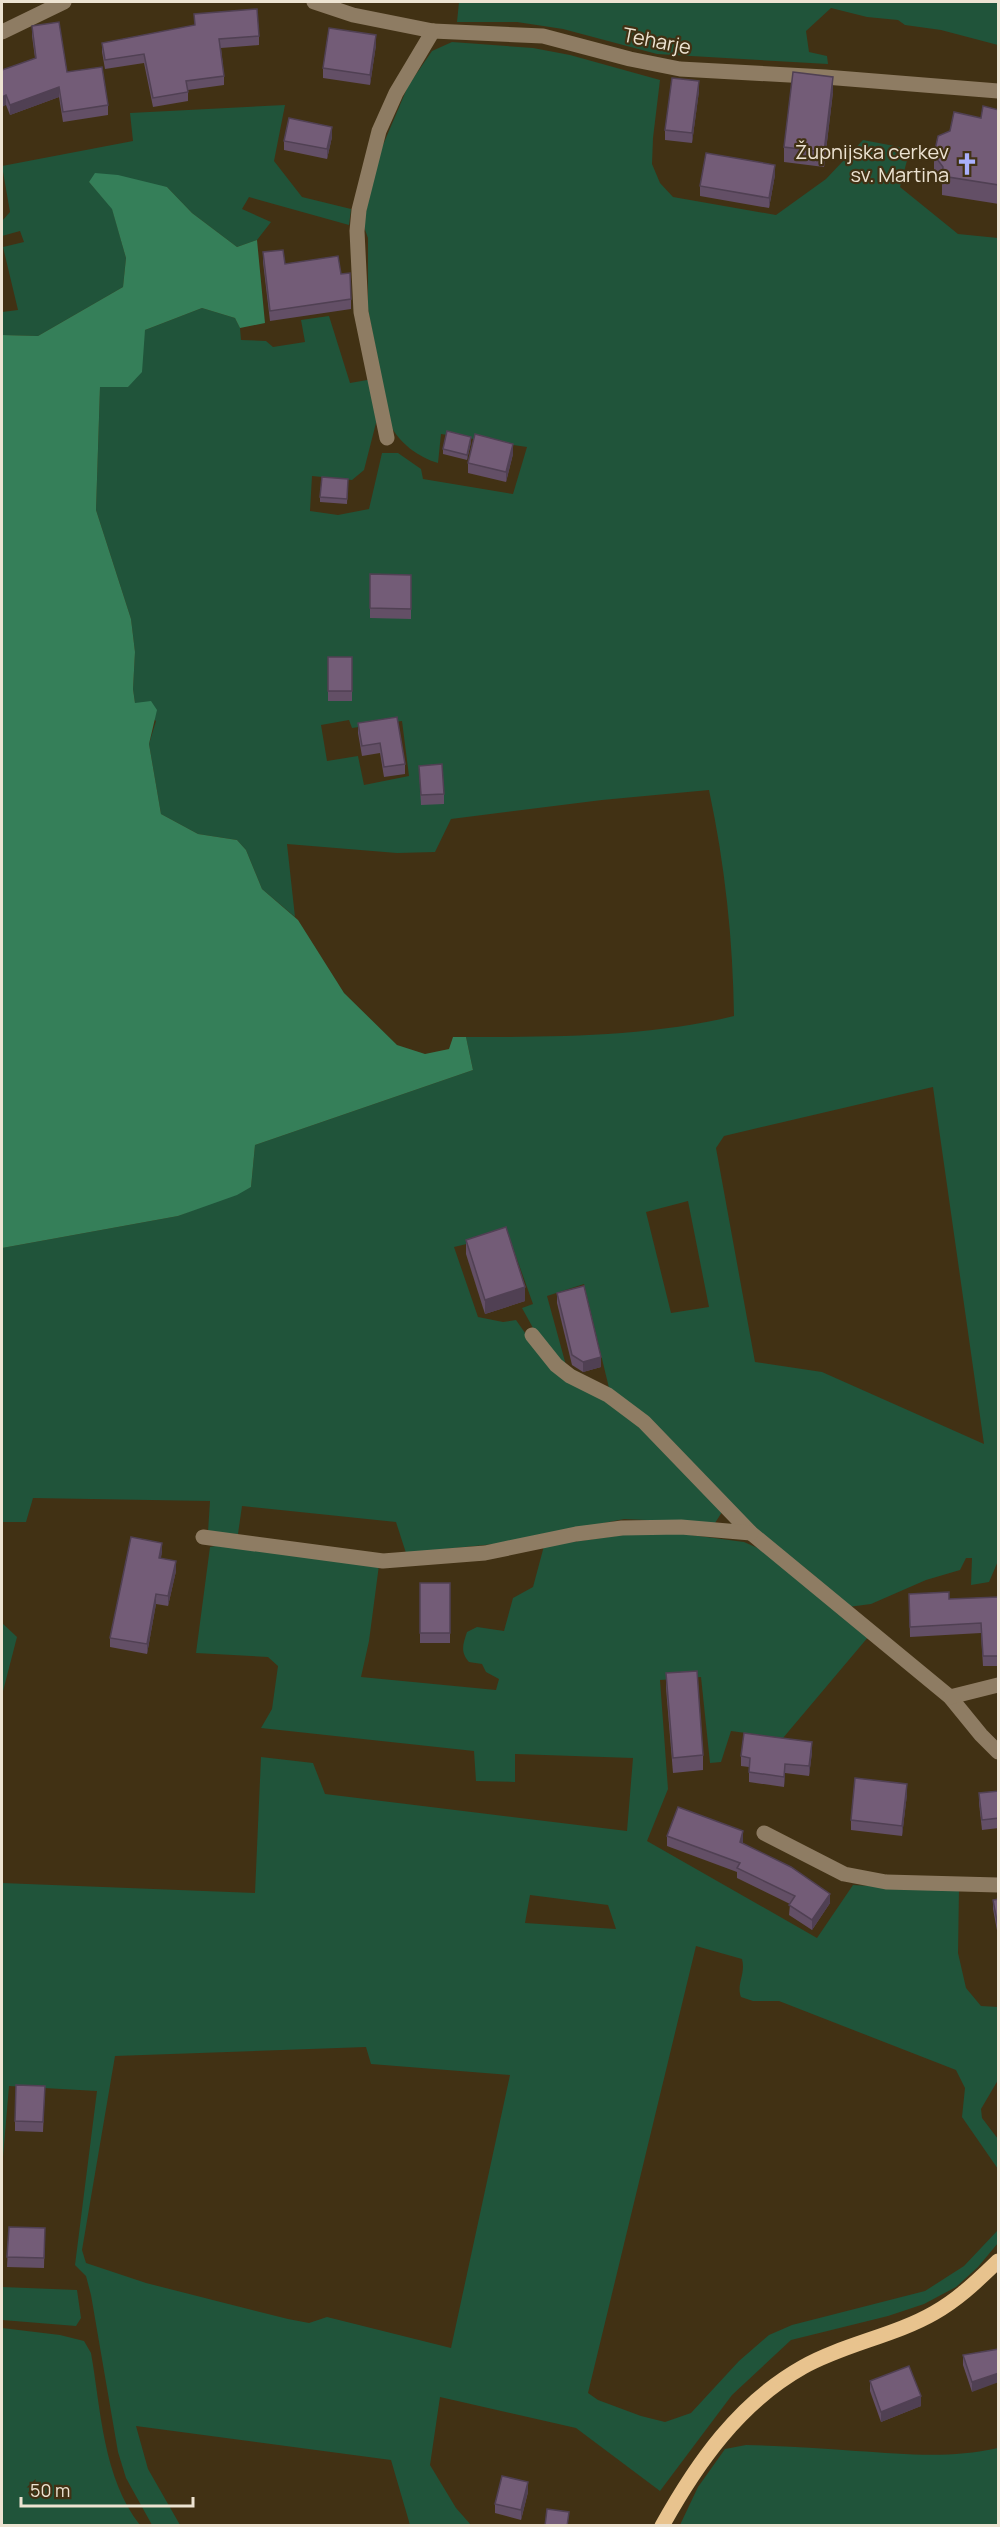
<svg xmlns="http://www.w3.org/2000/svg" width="1000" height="2527" font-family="Manrope,sans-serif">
<rect width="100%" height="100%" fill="#413114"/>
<g fill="#20543a" fill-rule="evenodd">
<path d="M459,2H998V45L941,30L905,25L898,20L867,17L831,8L806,31L809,52L827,56L828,64L657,54L563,29L517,22H457Z"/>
<path d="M452,42L533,48L570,55L660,80L653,138L652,164L660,183L673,197L776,215L826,179L863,140L910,149L900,187L958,234L998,238V1561L989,1582L971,1585L972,1558H966L960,1570L926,1580L871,1604L848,1607L809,1571L752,1529L609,1388L584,1284L547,1296L567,1369L538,1337L522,1308L533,1304L508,1234L454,1247L478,1317L503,1322L516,1320L537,1350L642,1428L722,1512L715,1523L624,1519L504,1543L406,1553L396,1522L242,1506L238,1534L208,1532L210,1501L33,1498L26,1522H3L2,1527V1248L178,1216L251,1187L255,1145L473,1070L466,1037C555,1037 647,1037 734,1016C733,940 725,865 709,790L602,800L451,819L435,852L397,853L287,844L295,917L262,889L246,850L237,840L198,834L161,814L149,744L156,721L135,703L133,689L135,652L131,619L96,510L100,387H128L145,330L202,308L235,318L240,328L241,340L266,341L273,347L305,342L301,320L329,316L350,383L373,379L377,419L364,470L352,480L312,476L310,511L338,515L369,509L382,453H398L421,469L423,479L513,494L527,447L441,434L438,463C418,457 399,443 390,424L368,309V238L363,224L380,152L408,86L432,51ZM349,720L352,728L402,721L409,776L364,785L358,756L327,761L321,725ZM933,1087L984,1444L822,1372L755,1362L716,1148L724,1136ZM688,1201L709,1307L671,1313L646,1212Z"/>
<path d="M285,105L274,161L302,197L351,209L349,225L249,197L242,209L271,222L257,240L237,247L192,213L167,187L89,182L112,208L126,258L123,287L38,336L2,335V312L18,310L3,247L24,242L20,231L2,236V221L10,212L2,166L133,141L130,113Z"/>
<path d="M676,1533L744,1542L767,1552L869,1636L783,1738L731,1731L721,1762L710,1763L701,1677L660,1680L668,1789L647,1841L817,1938L853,1885L936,1890L959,1889L958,1953L966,1988L981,2006L998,2007V2080L981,2109L982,2118L998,2139V2169L962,2117L965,2088L956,2070L779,2001H753L741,1997C736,1984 746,1974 742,1959L696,1946L588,2393L598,2400L641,2416L665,2422L691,2413L739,2361L769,2335L792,2325L925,2291L964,2266L998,2230V2243L978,2267L956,2287L924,2304L888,2316L791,2340L732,2395L660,2491L576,2428L440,2397L430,2465L456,2508L471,2525H410L391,2460L136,2426L148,2469L180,2525H152L126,2478L118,2452L91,2295L86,2276L75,2265L97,2091L9,2086L2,2169V1883L255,1893L261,1757L313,1763L325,1794L627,1831L633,1758L515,1754V1782L476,1781L474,1751L261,1728L272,1709L278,1666L268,1657L196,1653L210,1547L225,1544L379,1565L369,1641L361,1677L496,1690L499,1679L486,1672L482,1664L469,1662C460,1652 463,1644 467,1632L477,1627L504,1631L513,1598L533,1587L544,1546L623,1535ZM530,1895L608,1905L616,1929L525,1923ZM366,2047L371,2064L510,2075L451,2348L327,2317L309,2323L288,2319L146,2283L86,2263L82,2250L115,2056Z"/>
<path d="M2,1623L17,1637L2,1695Z"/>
<path d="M2,2287L77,2290L81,2318L76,2326L2,2320Z"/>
<path d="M2,2328L60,2335L84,2341L91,2353C101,2410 103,2478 140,2525H2Z"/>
<path d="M746,2445C783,2446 820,2448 856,2451C907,2454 948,2459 998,2448V2525H680L698,2487L725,2449Z"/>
</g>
<path fill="#357f59" d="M95,173L118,175L167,187L192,213L237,247L257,240L265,323L240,328L235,318L202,308L145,330L142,372L128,387H100L96,510L131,619L135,652L133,689L135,703L151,701L157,710L149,744L161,814L198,834L237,840L246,850L262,889L298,920L344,993L397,1045L425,1054L449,1049L453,1037H466L473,1070L255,1145L251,1187L237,1195L178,1216L2,1248V335L38,336L123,287L126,258L112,209L89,182Z"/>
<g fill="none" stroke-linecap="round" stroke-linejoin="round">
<g stroke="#8e7c63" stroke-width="15">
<path d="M314,2L353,15L433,31L543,36L630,59L680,69L825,77L998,91"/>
<path d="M2,32L64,2"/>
<path d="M387,438L361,312L357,231L359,210L379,131L396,93L433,31"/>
<path d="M532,1335L556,1365L570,1376L608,1395L644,1422L751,1533L950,1697L981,1735L998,1752"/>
<path d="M203,1537L383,1561L485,1553L576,1534L622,1528L681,1527L751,1533"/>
<path d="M950,1697L998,1685"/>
<path d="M764,1833L844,1874L886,1882L998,1885"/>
</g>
<path stroke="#e8c38e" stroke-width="15" d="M662,2526C697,2463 739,2403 803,2367C844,2344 894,2336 934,2313C959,2299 978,2280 998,2261"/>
</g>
<g fill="#634f66">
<path d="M194,14L259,36V45L221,48L224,76V85L188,90V101L153,107L144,63L105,69L102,52V43L195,25Z"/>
<path d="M32,26L67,72L108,105V115L63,122L59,97L10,115L6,105L2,70L35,58L32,36Z"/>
<path d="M376,45L370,85L323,78V68Z"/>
<path d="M699,91L692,143L665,140V130Z"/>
<path d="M833,92L824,167L784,162V147Z"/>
<path d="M999,110V204L942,195V184L934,174V155L950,131Z"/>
<path d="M332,137L327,159L284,150V141Z"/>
<path d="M775,175L769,208L700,196V186Z"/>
<path d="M263,252L285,264L341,274L351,299V309L270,321L263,262Z"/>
<path d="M471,442L467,460L443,454V449Z"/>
<path d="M513,454L506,482L468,473V463Z"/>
<path d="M348,479L347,504L320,502V497Z"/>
<path d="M370,574L411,575V619L370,618Z"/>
<rect x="328" y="657" width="24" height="44"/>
<path d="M358,723L405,764V774L384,777L380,753L362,756L358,733Z"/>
<path d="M419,766L444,794V804L421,805Z"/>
<path d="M466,1240L525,1301L485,1314L466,1254Z"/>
<path d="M557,1293L601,1367L583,1372L572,1365L557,1303Z"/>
<path d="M162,1553L160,1558L176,1571L168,1606L156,1604L147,1654L110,1647V1638Z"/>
<rect x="420" y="1583" width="30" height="60"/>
<path d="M909,1594L949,1599L999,1597V1666H983L981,1633L910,1637Z"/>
<path d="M666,1673L703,1755V1770L673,1773L666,1688Z"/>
<path d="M812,1752L809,1776L785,1773L784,1787L749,1782V1767L741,1766V1756Z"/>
<path d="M999,1791V1828L982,1830L979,1803V1793Z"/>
<path d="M907,1794L902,1836L851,1830V1820Z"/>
<path d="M667,1836L743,1841V1843L830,1903L812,1930L789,1915L790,1904L737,1878V1872L667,1846Z"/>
<path d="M999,1899V1941L993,1909V1900Z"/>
<path d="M45,2086L43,2132L15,2131V2121Z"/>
<path d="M9,2227L45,2228L44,2268L7,2267Z"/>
<path d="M999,2349L972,2392L963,2365V2355Z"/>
<path d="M870,2381L921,2406L881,2422L870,2391Z"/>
<path d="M528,2492L521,2520L495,2513V2504Z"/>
</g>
<g fill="#504053">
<path d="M376,35V45L370,85V75Z"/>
<path d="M833,77V92L824,167V152Z"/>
<path d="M699,81V91L692,143V133Z"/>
<path d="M59,87V97L10,115V105Z"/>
<path d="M6,95V105L2,107V97Z"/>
<path d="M332,127V137L327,159V149Z"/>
<path d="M775,165V175L769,208V198Z"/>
<path d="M471,437V442L467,460V455Z"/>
<path d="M513,444V454L506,482V472Z"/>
<path d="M525,1287V1301L485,1314V1300Z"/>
<path d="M601,1357V1367L583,1372V1362Z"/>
<path d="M162,1543V1553L159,1568V1558Z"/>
<path d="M176,1561V1571L168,1606V1596Z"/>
<path d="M156,1594V1604L147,1654V1644Z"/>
<path d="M812,1742V1752L809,1776V1766Z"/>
<path d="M785,1764V1773L784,1787V1777Z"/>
<path d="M907,1784V1794L902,1836V1826Z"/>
<path d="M743,1831V1841L740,1852V1842Z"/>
<path d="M830,1894V1903L812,1930V1920Z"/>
<path d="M999,2373V2382L972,2392V2382Z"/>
<path d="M921,2396V2406L881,2422V2412Z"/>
<path d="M528,2482V2492L521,2520V2510Z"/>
</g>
<g fill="#735c77" stroke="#504053" stroke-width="1.5">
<path d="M257,9L259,36L219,39L224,76L186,81L188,92L153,98L144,54L105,60L102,43L195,25L194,14Z"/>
<path d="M59,22L67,72L102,67L108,105L63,112L59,87L10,105L6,95L2,97V70L36,58L32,26Z"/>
<path d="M329,28L376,35L370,75L323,68Z"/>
<path d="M793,72L833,77L824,152L784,147Z"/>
<path d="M672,78L699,81L692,133L665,130Z"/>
<path d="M983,106L999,110V185L942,176L943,167L934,155L938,136L950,131L954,112L981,118Z"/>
<path d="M289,118L332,127L327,149L284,141Z"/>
<path d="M706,153L775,165L769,198L700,186Z"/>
<path d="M283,250L285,264L338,256L341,274L350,273L351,299L270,311L263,252Z"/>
<path d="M447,431L471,437L467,455L443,449Z"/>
<path d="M475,434L513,444L506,472L468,463Z"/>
<path d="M322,477L348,479L347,499L320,497Z"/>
<path d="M370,574L411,575V609L370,608Z"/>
<rect x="328" y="657" width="24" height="34"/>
<path d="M397,717L405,764L384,767L380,743L362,746L358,723Z"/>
<path d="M442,764L444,794L421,795L419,766Z"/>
<path d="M506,1227L525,1287L485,1300L466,1240Z"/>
<path d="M584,1286L601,1357L583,1362L572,1355L557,1293Z"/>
<path d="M131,1537L162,1543L159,1558L176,1561L168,1596L156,1594L147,1644L110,1638Z"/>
<rect x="420" y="1583" width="30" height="50"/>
<path d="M949,1592V1599L999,1597V1656H983L981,1623L910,1627L909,1594Z"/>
<path d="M697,1671L703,1755L673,1758L666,1673Z"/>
<path d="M744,1733L812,1742L809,1766L785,1764L784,1777L749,1772L750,1758L741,1756Z"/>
<path d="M855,1778L907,1784L902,1826L851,1820Z"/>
<path d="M999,1791V1818L982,1820L979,1793Z"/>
<path d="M678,1807L743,1831L740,1842L791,1867L830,1894L812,1920L789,1905L795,1896L737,1868L740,1863L667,1836Z"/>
<path d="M999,1899V1932L993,1900Z"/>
<path d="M16,2085L45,2086L43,2122L15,2121Z"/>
<path d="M9,2227L45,2228L44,2258L7,2257Z"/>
<path d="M999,2349V2373L972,2382L963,2355Z"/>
<path d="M909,2366L921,2396L881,2412L870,2381Z"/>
<path d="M502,2476L528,2482L521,2510L495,2504Z"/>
<path d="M547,2509L569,2512L567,2526H545Z"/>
</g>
<defs>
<g id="church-bare" transform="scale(1.8)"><path d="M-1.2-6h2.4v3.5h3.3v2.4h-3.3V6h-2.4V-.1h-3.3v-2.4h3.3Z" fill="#a9b0fc" stroke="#413114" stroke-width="2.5" paint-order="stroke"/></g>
</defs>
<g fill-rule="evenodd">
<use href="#church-bare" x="967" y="164"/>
</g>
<g text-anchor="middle" stroke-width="4.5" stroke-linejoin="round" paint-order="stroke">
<g font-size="20" fill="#ede3d2" stroke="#413114">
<text transform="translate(657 41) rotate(11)" y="7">Teharje</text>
</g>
<g font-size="20" fill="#ede3d2" stroke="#413114" text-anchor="end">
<text x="949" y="159">Župnijska cerkev<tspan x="949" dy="23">sv. Martina</tspan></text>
</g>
</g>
<rect width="1000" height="2527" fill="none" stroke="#ede3d2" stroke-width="6"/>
<path d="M21 2497v9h172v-9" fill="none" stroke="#ede3d2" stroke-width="3"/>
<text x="30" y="2497" font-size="18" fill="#ede3d2" stroke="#413114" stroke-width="4.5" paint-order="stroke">50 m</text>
</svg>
